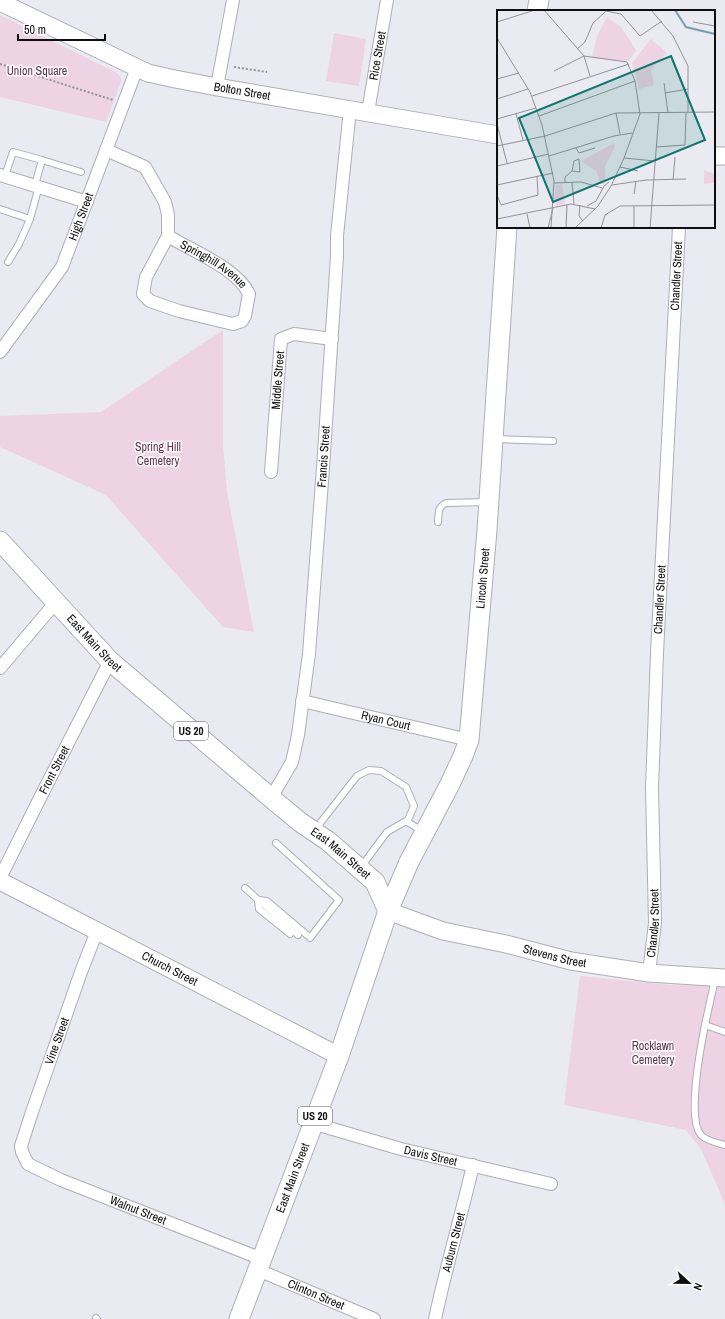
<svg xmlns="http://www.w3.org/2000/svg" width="725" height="1319" font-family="'Archivo Narrow',sans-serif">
<rect width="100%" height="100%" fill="#eaeaf2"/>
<g fill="#edd3e4">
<path d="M0,15L107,68C114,71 122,74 121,82L106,122L0,97Z"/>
<path d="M334,33L366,39L359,86L326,81Z"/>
<path d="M223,330V445L227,492L254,632L223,627L106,495L0,447V416L101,412Z"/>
<path d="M580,976L670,985L717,986L725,988V1204L701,1149L686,1130L564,1105Z"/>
</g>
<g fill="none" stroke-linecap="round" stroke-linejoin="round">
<g stroke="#aeaeb6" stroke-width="8">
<g id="lane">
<path d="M5,176L13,152L42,160"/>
<path d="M35,185L42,160L81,172"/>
<path d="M0,209L30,219L19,244L8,262"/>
<path d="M30,219L39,186"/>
<path d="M495,439L553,441"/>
<path d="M438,522C439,512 437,508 446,503L487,502"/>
<path d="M316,831L321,822L357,776L369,770L381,771L406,787L414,806L407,822"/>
<path d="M276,843L339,900L310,938"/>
<path d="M361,867L387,832L406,821L422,831"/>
<path d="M245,888L298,935"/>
<path d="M258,900L267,901L307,935"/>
<path d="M258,900L259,909L290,934"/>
<path d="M705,1025L715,979"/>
<path d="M725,1032L705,1025C701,1045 686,1122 702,1136C707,1141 718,1143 725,1145"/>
<path d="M96,1318L97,1319"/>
</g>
</g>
<g stroke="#aeaeb6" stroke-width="14">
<g id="street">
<path d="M217,87L233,0"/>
<path id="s1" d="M368,112L387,0"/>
<path id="s2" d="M106,150L145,167L165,202L168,215V236C192,251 237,268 249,294L245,316L242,321L233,324L179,311L150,301L143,294L146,277L168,236"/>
<path d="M0,175L87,202"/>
<path id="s3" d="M0,352L62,267L137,68"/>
<path id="s4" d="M271,472L281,339L294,334L332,339"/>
<path d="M0,668L56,602"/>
<path id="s5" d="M302,701L469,740"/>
<path id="s6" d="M271,798L292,762L298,735L309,654L323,468L337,256V236L350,109"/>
<path id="s7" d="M0,878L41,796L110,661"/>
<path id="s8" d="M97,931L81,972L32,1112L21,1146L22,1152L28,1164L61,1180L262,1259"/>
<path id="s9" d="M649,973L655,923L652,788L657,653L679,227"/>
<path id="s10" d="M312,1123L401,1149L551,1184"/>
<path id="s11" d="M258,1270L374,1319"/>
<path id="s12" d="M435,1319C446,1267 461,1217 473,1165"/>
</g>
</g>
<g stroke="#aeaeb6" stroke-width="19">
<g id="secondary">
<path id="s13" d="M0,2L148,73L175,79L217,87L498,135"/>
<path d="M714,156H725"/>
<path id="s14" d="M0,881L339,1056"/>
<path id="s15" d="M388,911L443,931L506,944L571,961L649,973L725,978"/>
</g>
</g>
<g stroke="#aeaeb6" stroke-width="21">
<g id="primary">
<path d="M537,11L539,0"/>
<path id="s16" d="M0,541L110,661L277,803L300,822L328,841L375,882L388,911"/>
<path id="s17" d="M239,1319L339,1056L388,911L409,862L450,784L463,756L469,740L487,530L507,227"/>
</g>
</g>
<g stroke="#939398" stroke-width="2" stroke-dasharray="2 2" stroke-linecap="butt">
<path d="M0,64L113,100"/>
<path d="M234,67L267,72"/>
</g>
<use href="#lane" stroke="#fff" stroke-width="6"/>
<use href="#street" stroke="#fff" stroke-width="12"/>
<use href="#secondary" stroke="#fff" stroke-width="17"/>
<use href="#primary" stroke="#fff" stroke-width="19"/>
</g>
<g text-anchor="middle" stroke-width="3" stroke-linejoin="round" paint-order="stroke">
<g fill="#fff" stroke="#575758" stroke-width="1">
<rect x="174" y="722" width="34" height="18" rx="3"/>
<rect x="298" y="1107" width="34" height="18" rx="3"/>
</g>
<g font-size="11" font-weight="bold" fill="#0f0f11">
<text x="191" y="735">US 20</text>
<text x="315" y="1120">US 20</text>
</g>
<g font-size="12" fill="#0f0f11" stroke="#fff">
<text dy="4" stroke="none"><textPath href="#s1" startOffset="57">Rice Street</textPath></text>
<text dy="4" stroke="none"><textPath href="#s13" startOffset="260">Bolton Street</textPath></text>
<text dy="4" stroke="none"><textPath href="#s3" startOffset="159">High Street</textPath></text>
<text dy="4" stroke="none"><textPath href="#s2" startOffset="171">Springhill Avenue</textPath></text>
<text dy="4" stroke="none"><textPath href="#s9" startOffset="698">Chandler Street</textPath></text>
<text dy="4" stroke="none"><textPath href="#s4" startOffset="92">Middle Street</textPath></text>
<text dy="4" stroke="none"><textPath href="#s6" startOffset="349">Francis Street</textPath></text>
<text dy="4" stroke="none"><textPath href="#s17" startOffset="786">Lincoln Street</textPath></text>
<text dy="4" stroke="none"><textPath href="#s9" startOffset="374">Chandler Street</textPath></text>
<text dy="4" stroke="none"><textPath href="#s16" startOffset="139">East Main Street</textPath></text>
<text dy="4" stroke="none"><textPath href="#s5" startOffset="86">Ryan Court</textPath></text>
<text dy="4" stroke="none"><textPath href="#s7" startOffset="121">Front Street</textPath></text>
<text dy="4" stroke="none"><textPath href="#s16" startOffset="463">East Main Street</textPath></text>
<text dy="4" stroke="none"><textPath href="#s9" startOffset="50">Chandler Street</textPath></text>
<text dy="4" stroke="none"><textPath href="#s15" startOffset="173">Stevens Street</textPath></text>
<text dy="4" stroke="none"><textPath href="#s14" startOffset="191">Church Street</textPath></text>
<text transform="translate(57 1041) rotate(-70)" y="4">Vine Street</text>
<text dy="4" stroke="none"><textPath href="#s10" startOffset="123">Davis Street</textPath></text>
<text dy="4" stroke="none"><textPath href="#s17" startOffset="151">East Main Street</textPath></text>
<text dy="4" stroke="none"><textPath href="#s8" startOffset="367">Walnut Street</textPath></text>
<text dy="4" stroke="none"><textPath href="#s12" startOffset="79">Auburn Street</textPath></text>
<text dy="4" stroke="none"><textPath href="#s11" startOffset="63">Clinton Street</textPath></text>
</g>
<g font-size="12" fill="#603153" stroke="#fff">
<text x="37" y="75">Union Square</text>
<text x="158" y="451">Spring Hill<tspan x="158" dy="14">Cemetery</tspan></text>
<text x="653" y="1050">Rocklawn<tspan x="653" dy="14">Cemetery</tspan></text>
</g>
</g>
<g transform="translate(497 10)">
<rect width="218" height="218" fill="#eaeaf2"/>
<path d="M110,7L124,17L139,40L132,51L95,48L100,26ZM154,29L170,43L154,60L157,75L142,79L135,53ZM117,133L118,137L108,156V173L104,174L99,161L84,151ZM207,160L217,164L218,173L207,174ZM65,174L68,194L60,195L57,191L59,175Z" fill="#edd3e4"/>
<path fill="none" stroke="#759eb1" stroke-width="2" d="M178,0L189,17L218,24"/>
<path fill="none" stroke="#929298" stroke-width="1" d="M47,0L87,46L130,52L138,71L143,104M154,0L176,26L191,56V102M0,12L38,0M196,12L218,16M0,28L33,82L45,115L57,171L54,218M80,39L88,32L96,13L109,1L124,4L143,26L165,11M57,61L87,46L93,66M0,69L22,63M167,73L171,103M168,83L191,79M35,86L132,54M0,89L31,79M119,103L123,124M19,104L26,130M42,106L138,71M0,109L39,98M0,114L10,153M0,136L48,126L119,103L218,102M159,137L188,135L189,103M79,138L82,143L98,138M52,146L117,126L135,123M127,148L158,151M0,156L52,144M123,157L141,161M176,170L178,147M75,172L77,194M57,173L84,172L105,178M68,173V167L75,161L77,151L82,149L83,162L75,161M0,175L56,163M115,175L149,170L189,169M137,184L139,172M0,185L4,195L41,185L40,166M83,195L82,206L86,211M90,196L99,191L107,176L112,172M30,204L33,218M108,205L123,196L218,195M0,209L74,194L98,199M51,218L56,198M69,218L70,195M78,218L101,196L114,176L127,148L143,104M104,218L108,205M137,218V196M153,218L162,103"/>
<path fill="#0f766e" fill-opacity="0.15" stroke="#0f766e" stroke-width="2" d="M174,46L208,130L56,192L22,108Z"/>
<rect width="218" height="218" fill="none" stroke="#0f0f11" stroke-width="2"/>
</g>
<g transform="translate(689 1283) rotate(112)" stroke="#ffffff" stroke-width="3" paint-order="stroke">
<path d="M0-3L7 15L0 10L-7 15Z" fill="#0f0f11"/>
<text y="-6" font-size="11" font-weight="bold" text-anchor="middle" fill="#0f0f11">N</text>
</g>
<path d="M18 34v6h87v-6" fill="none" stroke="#0f0f11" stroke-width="2"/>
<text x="24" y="34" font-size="12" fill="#0f0f11" stroke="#ffffff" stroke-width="3" paint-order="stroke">50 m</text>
</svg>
